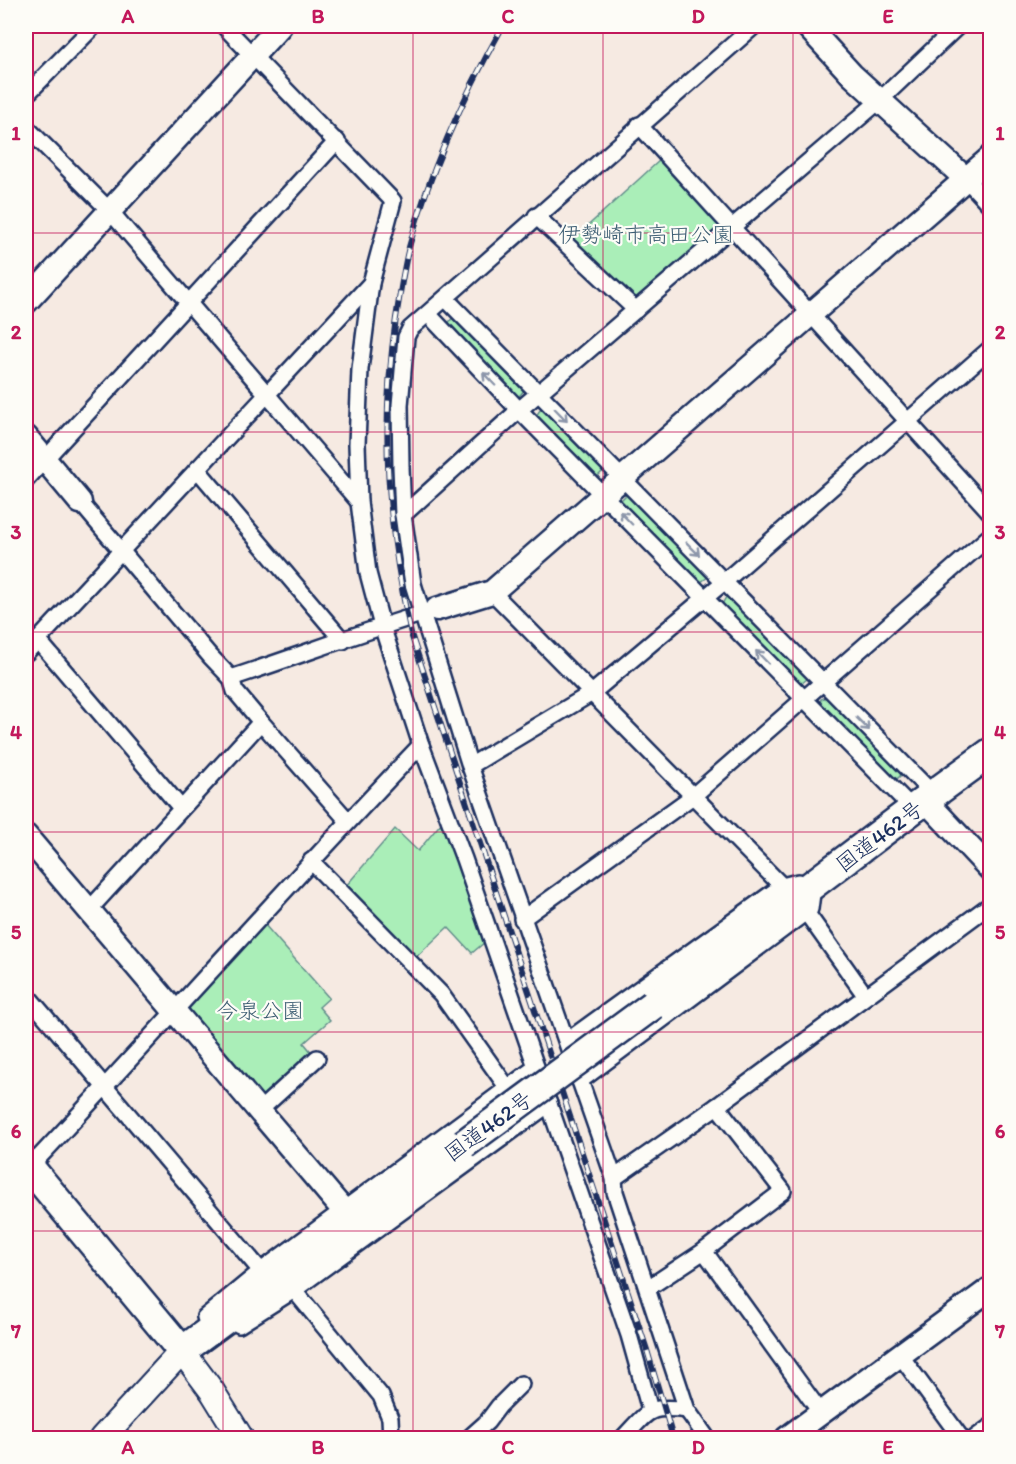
<svg xmlns="http://www.w3.org/2000/svg" width="1016" height="1464" font-family="Itim,'Klee One',sans-serif">
<rect width="100%" height="100%" fill="#f6eae2"/>
<filter id="ink" filterUnits="userSpaceOnUse"><feTurbulence type="fractalNoise" baseFrequency=".0167" numOctaves="2"/><feDisplacementMap in="SourceGraphic" scale="12" xChannelSelector="R" yChannelSelector="G"/><feConvolveMatrix kernelMatrix="1 2 1 2 8 2 1 2 1" color-interpolation-filters="sRGB"/></filter>
<g filter="url(#ink)">
<g fill="#aaeeb8" stroke="#628e8b" stroke-width="1.5">
<path d="M660,160L719,223L718,230L639,301H632L570,242Z"/>
<path d="M453,317L458,318L525,389L517,399L447,325Z"/>
<path d="M540,410H547L602,464L603,471L596,478L536,421V416Z"/>
<path d="M626,495H632L707,571L708,577L698,584L621,505V500Z"/>
<path d="M726,597L732,598L807,674V679L801,684L793,682L720,608Z"/>
<path d="M827,697L834,700L901,767L902,774L898,778L893,780L821,711L820,703L821,699Z"/>
<path d="M442,822L485,942L472,953L448,927L413,960L345,887L395,829L418,851Z"/>
<path d="M264,924L329,998L319,1007L330,1020L304,1043L313,1054L264,1098L258,1097L188,1017V1008Z"/>
</g>
<g fill="none" stroke-linecap="round" stroke-linejoin="round">
<g stroke="#1b2f5e" stroke-width="20">
<g id="street">
<path d="M224,26L393,201L371,283L360,369L357,444L359,502L368,573L382,626L421,745L464,859L629,1335L650,1410"/>
<path d="M26,95L94,26"/>
<path d="M639,125L990,512"/>
<path d="M26,127L110,211L359,502"/>
<path d="M966,179L990,205"/>
<path d="M536,216L636,310"/>
<path d="M446,299L934,795"/>
<path d="M428,314L519,410L913,809"/>
<path d="M197,469L343,641"/>
<path d="M26,480L337,141"/>
<path d="M80,502L210,656L231,678L235,691L261,722L348,821"/>
<path d="M403,515L519,410L879,101L958,26"/>
<path d="M492,592L782,886"/>
<path d="M38,640L181,808"/>
<path d="M26,653L371,283"/>
<path d="M231,678C298,656 364,631 431,611"/>
<path d="M470,766L592,693L725,581L990,349"/>
<path d="M311,861L441,994L507,1087"/>
<path d="M88,911L261,722"/>
<path d="M806,912L865,995"/>
<path d="M522,919L693,796L990,536"/>
<path d="M26,994L261,1271"/>
<path d="M567,1041L782,886L798,882L813,886L810,909L580,1081"/>
<path d="M260,1110L317,1058"/>
<path d="M29,1168C161,1028 288,884 421,745"/>
<path d="M614,1178L717,1106L990,905"/>
<path d="M704,1251L821,1413"/>
<path d="M648,1288L704,1251L783,1191L717,1106"/>
<path d="M294,1290L381,1396L390,1418L391,1438"/>
<path d="M239,1325L294,1290L549,1104"/>
<path d="M210,1333L205,1317L261,1271L536,1067"/>
<path d="M900,1355L961,1438"/>
<path d="M469,1438L487,1422L499,1406L521,1384"/>
<path d="M623,1438C649,1411 647,1405 687,1410"/>
<path d="M707,1438L687,1410L615,1192L614,1178L470,766L413,584L403,515L401,467L400,405L406,337L410,329L754,26"/>
<path d="M975,1438L990,1427"/>
</g>
</g>
<g stroke="#1b2f5e" stroke-width="27">
<g id="secondary">
<path d="M807,26L852,75L966,179"/>
<path d="M26,302L280,26"/>
<path d="M26,437L80,502"/>
<path d="M437,609L492,592L990,158"/>
<path d="M926,801L990,869"/>
<path d="M26,836L344,1211"/>
<path d="M787,1438L990,1289"/>
</g>
</g>
<g stroke="#1b2f5e" stroke-width="28">
<path id="primary" d="M102,1438L182,1351L212,1391L241,1438"/>
</g>
<g stroke="#1b2f5e" stroke-width="33">
<g id="highway">
<path d="M653,1005L913,809L990,753"/>
<path d="M26,1163L182,1351L464,1144"/>
</g>
</g>
<use href="#street" stroke="#fdfcf7" stroke-width="15"/>
<use href="#secondary" stroke="#fdfcf7" stroke-width="22"/>
<use href="#primary" stroke="#fdfcf7" stroke-width="24"/>
<use href="#highway" stroke="#fdfcf7" stroke-width="28"/>
<g stroke="#1b2f5e" stroke-width="6">
<path id="rail" d="M503,26C464,95 430,170 409,247C403,270 400,295 396,318C380,429 387,526 411,634L647,1350L673,1438"/>
</g>
<use href="#rail" stroke="#fdfcf7" stroke-width="4" stroke-dasharray="11" stroke-linecap="butt"/>
<g stroke="#1b2f5e" stroke-width="33" stroke-linecap="butt">
<path id="highway-bridge" d="M464,1144L653,1005"/>
</g>
<use href="#highway-bridge" stroke="#fdfcf7" stroke-width="28"/>
</g>
<defs><path id="oneway-shaft" d="M-6 0H5M1.5-3L5.5 0L1.5 3" fill="none" stroke-width="1.6" stroke-linecap="round" stroke-linejoin="round" transform="scale(1.5)"/></defs>
<g stroke="#8c96aa">
<use href="#oneway-shaft" transform="translate(489 379) rotate(-134)"/>
<use href="#oneway-shaft" transform="translate(561 415) rotate(46)"/>
<use href="#oneway-shaft" transform="translate(626 518) rotate(-134)"/>
<use href="#oneway-shaft" transform="translate(693 549) rotate(45)"/>
<use href="#oneway-shaft" transform="translate(762 657) rotate(-134)"/>
<use href="#oneway-shaft" transform="translate(863 724) rotate(45)"/>
</g>
</g>
<path fill="none" stroke="#c2185b" stroke-width="1.5" stroke-opacity="0.55" d="M223,26V1438M413,26V1438M603,26V1438M793,26V1438M26,233H990M26,432H990M26,632H990M26,832H990M26,1032H990M26,1231H990"/>
<g text-anchor="middle" stroke-width="4.5" stroke-linejoin="round" paint-order="stroke">
<g font-size="22" fill="#3f5f74" stroke="#fdfcf7">
<text x="646" y="242">伊勢崎市高田公園</text>
<text x="260" y="1018">今泉公園</text>
</g>
<g font-size="22" fill="#1b2f5e" stroke="#fdfcf7">
<text transform="translate(879 836) rotate(-37)" y="8">国道462号</text>
<text transform="translate(488 1126) rotate(-36)" y="8">国道462号</text>
</g>
</g>
<rect width="1016" height="1464" fill="none" stroke="#fdfcf7" stroke-width="66"/>
<rect x="33" y="33" width="950" height="1398" fill="none" stroke="#c2185b" stroke-width="2"/>
<g font-size="20" text-anchor="middle" font-weight="bold" fill="#c2185b">
<text x="128" y="23">A</text>
<text x="318" y="23">B</text>
<text x="508" y="23">C</text>
<text x="698" y="23">D</text>
<text x="888" y="23">E</text>
<text x="16" y="140">1</text>
<text x="1000" y="140">1</text>
<text x="16" y="339">2</text>
<text x="1000" y="339">2</text>
<text x="16" y="539">3</text>
<text x="1000" y="539">3</text>
<text x="16" y="739">4</text>
<text x="1000" y="739">4</text>
<text x="16" y="939">5</text>
<text x="1000" y="939">5</text>
<text x="16" y="1138">6</text>
<text x="1000" y="1138">6</text>
<text x="16" y="1338">7</text>
<text x="1000" y="1338">7</text>
<text x="128" y="1454">A</text>
<text x="318" y="1454">B</text>
<text x="508" y="1454">C</text>
<text x="698" y="1454">D</text>
<text x="888" y="1454">E</text>
</g>
</svg>
